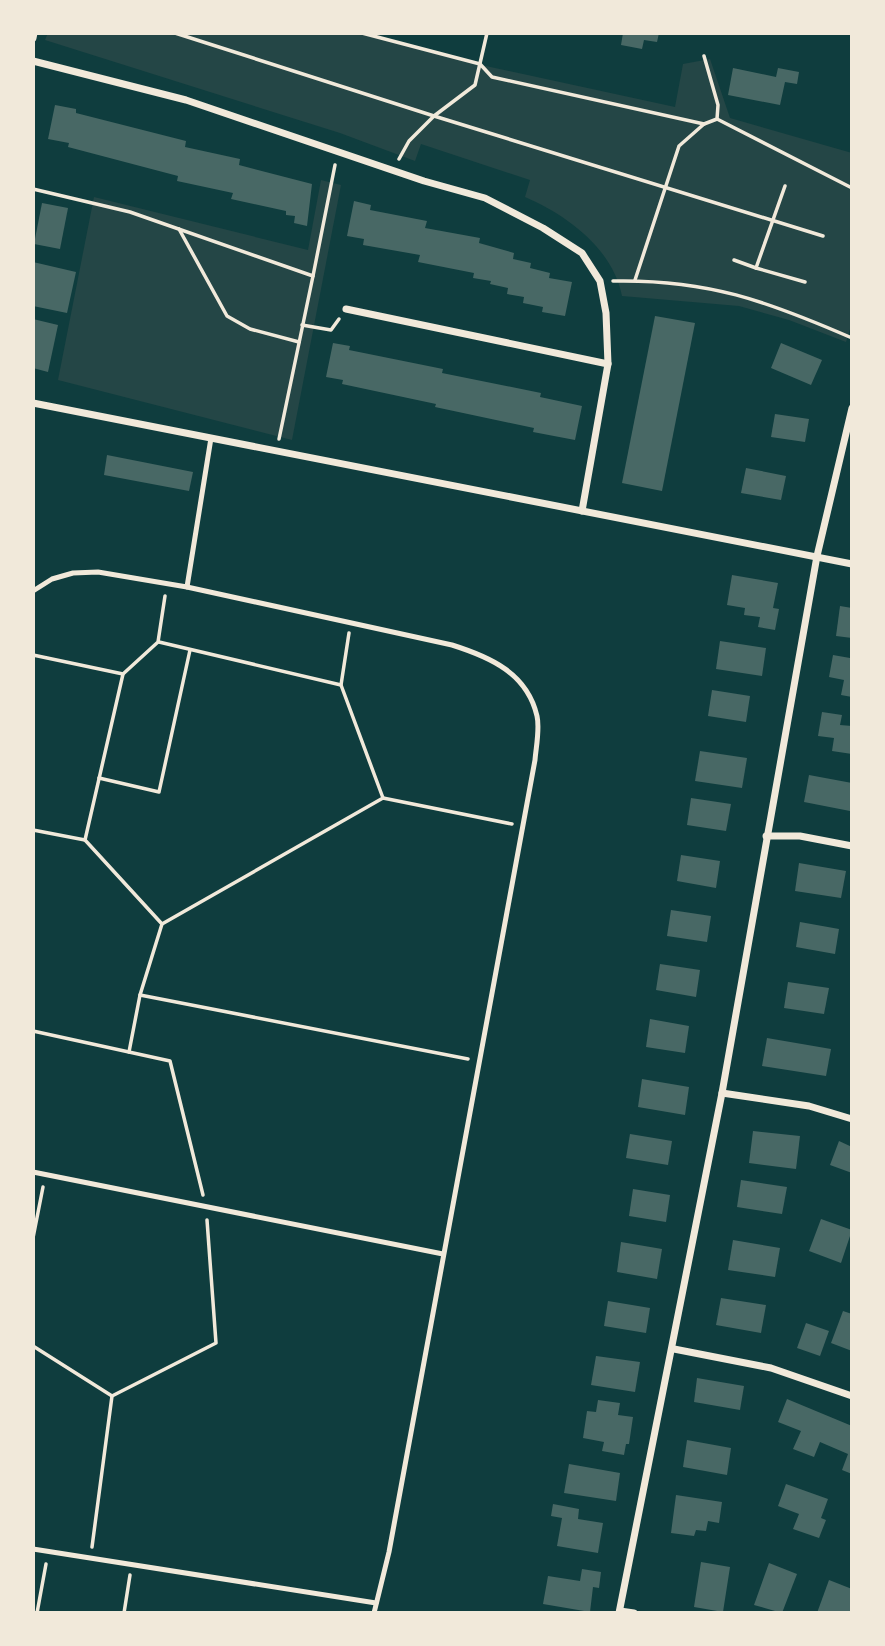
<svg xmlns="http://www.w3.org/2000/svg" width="885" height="1646" font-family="Jost,sans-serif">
<rect width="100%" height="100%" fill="#0f3d3e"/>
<g fill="#244646">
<path d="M48,33H357L472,63L675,107L683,64L710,59L730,118L852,153V323L846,342L789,320L739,306L622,296C613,249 567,215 525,197L530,180L421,144L415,161L340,133L45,40Z"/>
<path d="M321,180L341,185L292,440L58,380L94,197L308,250Z"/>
</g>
<g fill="#486865">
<path d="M623,33H659L657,42L644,40L642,49L621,45Z"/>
<path d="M733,68L776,77L778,68L799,72L797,84L785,82L780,105L728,95Z"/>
<path d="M55,105L76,109V113L186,141L185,147L240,159L239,165L312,184L307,226L294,223L295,216L286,215V211L231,199L233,193L177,181L178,176L68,147L69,143L48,139Z"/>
<path d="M354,201L371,205L370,210L427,221L425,228L480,238L479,243L514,253L513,259L531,263L530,268L550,273L549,278L572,282L565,316L542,312L543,307L523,303L524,297L507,294L508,288L490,284L491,281L473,278L474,273L418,262L420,255L363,245L364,239L347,236Z"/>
<path d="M42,203L68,208L60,249L34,244Z"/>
<path d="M33,262L76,272L67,313L33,306Z"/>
<path d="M655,316L695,323L662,491L622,483Z"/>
<path d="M33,319L58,325L48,372L33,368Z"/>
<path d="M333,343L350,346L349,350L443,369L442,373L541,393L540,397L582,406L575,440L533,432L534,428L435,407L436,404L342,384L343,380L326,377Z"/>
<path d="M781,343L822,360L811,385L771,368Z"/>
<path d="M775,414L809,419L805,442L771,437Z"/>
<path d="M107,455L193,472L189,491L104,475Z"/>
<path d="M746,468L786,476L781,500L741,493Z"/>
<path d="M732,575L778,583L773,608L779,609L775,630L758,627L760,617L744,615L745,608L727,605Z"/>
<path d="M840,606L852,608V638L836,636Z"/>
<path d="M720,641L766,648L762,676L716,669Z"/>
<path d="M833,655L850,658L852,697L841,695L844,680L829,677Z"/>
<path d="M712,690L750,696L746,722L708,716Z"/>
<path d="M822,712L842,715L840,725L852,726V754L832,751L834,738L818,736Z"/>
<path d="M700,751L747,758L742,788L695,781Z"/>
<path d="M809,775L852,783L850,811L804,802Z"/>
<path d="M691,798L731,804L726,831L687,825Z"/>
<path d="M681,855L720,861L716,888L677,881Z"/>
<path d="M799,863L846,871L841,898L795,891Z"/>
<path d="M671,910L711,916L707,942L667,936Z"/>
<path d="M800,922L839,929L835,954L796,947Z"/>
<path d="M660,964L700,970L696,997L656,990Z"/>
<path d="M788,982L829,988L824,1014L784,1008Z"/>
<path d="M650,1019L689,1026L685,1053L646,1047Z"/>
<path d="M767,1038L831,1049L826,1076L762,1066Z"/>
<path d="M642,1079L689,1087L685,1115L638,1107Z"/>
<path d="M753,1131L800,1136L796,1169L749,1163Z"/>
<path d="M630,1134L672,1141L668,1165L626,1158Z"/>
<path d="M839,1141L852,1147V1173L830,1165Z"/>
<path d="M741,1180L787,1187L782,1214L737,1207Z"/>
<path d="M633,1189L670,1195L666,1222L629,1216Z"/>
<path d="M821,1219L852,1230L841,1263L809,1251Z"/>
<path d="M733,1240L780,1248L775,1277L728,1270Z"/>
<path d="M621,1242L662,1249L657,1279L617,1272Z"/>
<path d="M721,1298L766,1305L761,1333L716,1325Z"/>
<path d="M608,1301L650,1308L646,1333L604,1326Z"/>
<path d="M843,1311L852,1314V1351L831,1343Z"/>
<path d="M806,1323L829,1331L820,1356L797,1348Z"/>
<path d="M596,1356L640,1362L635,1392L591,1385Z"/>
<path d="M697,1378L744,1386L740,1410L694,1402Z"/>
<path d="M787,1399L852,1426V1474L842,1470L848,1454L820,1442L814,1457L793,1449L801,1431L778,1422Z"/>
<path d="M598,1400L620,1403L618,1415L633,1417L629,1444H626L624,1455L602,1451L604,1442L583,1438L587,1411L596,1412Z"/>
<path d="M687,1440L731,1448L727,1475L683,1467Z"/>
<path d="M569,1464L620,1473L616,1501L564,1493Z"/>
<path d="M786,1484L828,1499L821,1518L826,1520L819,1538L793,1529L799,1514L778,1506Z"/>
<path d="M676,1495L722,1502L719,1523L708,1521L706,1531L696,1530L694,1536L671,1533Z"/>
<path d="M553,1504L579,1509L578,1519L603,1523L598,1553L557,1546L562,1518L551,1516Z"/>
<path d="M701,1562L730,1567L723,1612L694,1607Z"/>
<path d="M769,1563L797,1574L782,1613L754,1605Z"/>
<path d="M582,1569L601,1572L599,1588L593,1587L590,1612L543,1604L548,1576L580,1581Z"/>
<path d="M829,1580L852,1589V1613H817Z"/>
</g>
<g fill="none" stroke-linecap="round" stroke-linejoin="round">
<g stroke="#f1e9da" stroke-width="3.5">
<path d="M175,33L434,116L409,141L399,159"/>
<path d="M362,33L480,64L492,77L704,124"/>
<path d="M434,116L823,236"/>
<path d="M434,116L475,85L487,33"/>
<path d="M717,119L852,188"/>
<path d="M785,186L756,268L805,282"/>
<path d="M33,189L130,212L313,276L335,165"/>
<path d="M179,229L227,316L250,329L299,342"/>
<path d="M734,260L756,268"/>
<path d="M635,280L679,146L704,124L717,119L718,105L704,56"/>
<path d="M613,281C707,279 767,301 852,338"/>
<path d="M302,325L331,330L339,319"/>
<path d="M279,439L313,276"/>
<path d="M349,633L341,685L383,798"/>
<path d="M159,642L341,685"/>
<path d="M33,655L123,674"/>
<path d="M99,778L159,792L190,650"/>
<path d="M33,830L85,840L162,924"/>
<path d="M85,840L123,674L158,642L165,596"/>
<path d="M140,995L468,1059"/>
<path d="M33,1031L170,1061L203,1195"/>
<path d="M129,1052L140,995L162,924L383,798L512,824"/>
<path d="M33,1238L43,1187"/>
<path d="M33,1346L112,1396L92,1547"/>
<path d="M112,1396L216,1343L207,1220"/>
<path d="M37,1613L46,1564"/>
<path d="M124,1613L130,1575"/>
</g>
<g stroke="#f1e9da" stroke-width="5">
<path d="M187,587L211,438"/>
<path d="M33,591L52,579L73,573L98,572L187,587L452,645C490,657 527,673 537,716C540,729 536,747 535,760L389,1552L374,1613"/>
<path d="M33,1172L443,1254"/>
<path d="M33,1549L376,1603"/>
</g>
<g stroke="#f1e9da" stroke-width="7">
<path d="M33,38L34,33"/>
<path d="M33,61L186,100L424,181L485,198L543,228L582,253L600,281L606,313L608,364L582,511"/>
<path d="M346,309L608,364"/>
<path d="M33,403L852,564"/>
<path d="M766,836H800L852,846"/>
<path d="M722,1093L809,1106L852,1119"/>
<path d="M674,1349L771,1368L852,1396"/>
<path d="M620,1611L634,1613"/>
<path d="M619,1613L722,1093L817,556L852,408"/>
</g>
</g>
<rect width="885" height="1646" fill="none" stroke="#f1e9da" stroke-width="70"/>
</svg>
